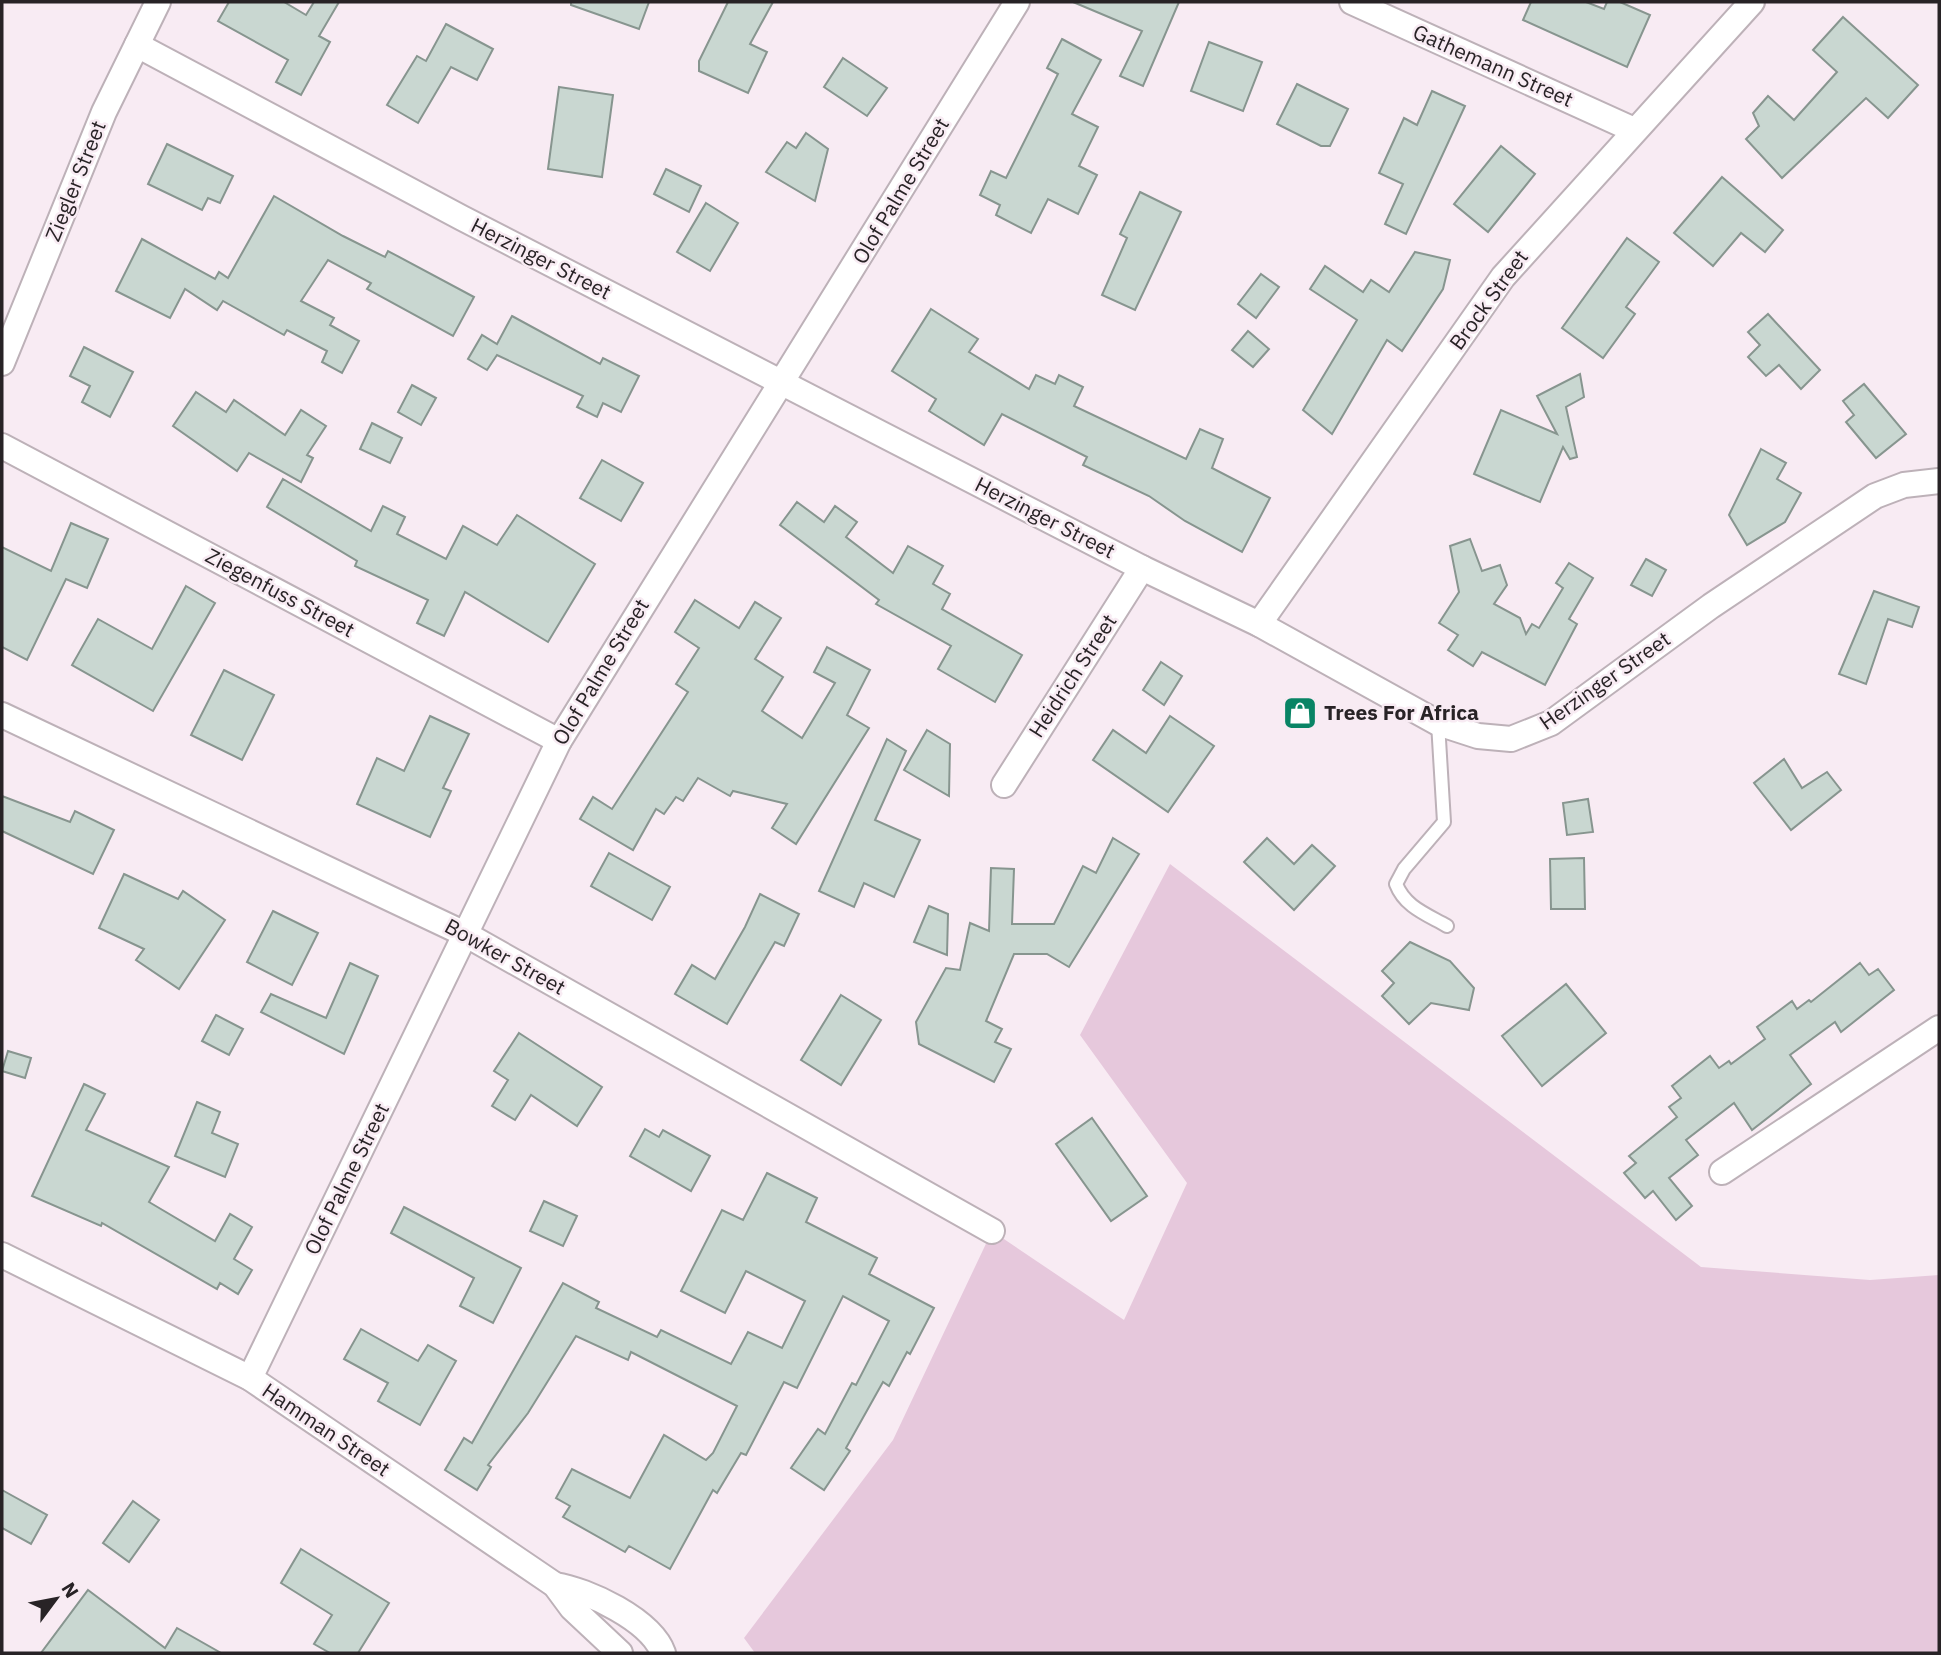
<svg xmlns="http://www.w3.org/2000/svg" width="1941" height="1655" font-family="'IBM Plex Sans',sans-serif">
<rect width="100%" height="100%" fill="#f8ebf3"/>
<path fill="#e6c8dc" d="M1170,864L1701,1267L1870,1280L1939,1275V1653H755L744,1638L893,1440L992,1231L1124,1320L1187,1183L1080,1035Z"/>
<g fill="#c9d7d1" stroke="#87958f" stroke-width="2">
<path d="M229,2H284L306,15L314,2H339L319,36L330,42L301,95L276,82L288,60L218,21Z"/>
<path d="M571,2H649L639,29L571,5Z"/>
<path d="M728,2H773L750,44L767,52L748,93L699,71V61Z"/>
<path d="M1073,2H1179L1143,86L1120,76L1142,31Z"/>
<path d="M1531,2H1586L1604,9L1607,2H1620L1650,15L1627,67L1523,20Z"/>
<path d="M1843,17L1918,85L1888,118L1866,98L1782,178L1746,139L1759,126L1753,113L1768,96L1794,120L1837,72L1813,50Z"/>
<path d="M446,24L493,49L477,80L451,67L418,123L387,105L417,56L426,61Z"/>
<path d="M1062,39L1101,60L1072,114L1098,127L1079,166L1097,175L1078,214L1048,199L1031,233L996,215L1000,205L980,195L991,171L1006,178L1058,74L1047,68Z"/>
<path d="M1209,42L1262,62L1243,111L1191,91Z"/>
<path d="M843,58L887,88L867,116L824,87Z"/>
<path d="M1297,84L1348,109L1330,146H1321L1277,124Z"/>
<path d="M559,87L613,95L602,177L548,169Z"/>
<path d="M1432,91L1465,106L1406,234L1385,224L1403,184L1379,173L1404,118L1417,125Z"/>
<path d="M806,133L828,149L815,201L766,172L787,142L796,148Z"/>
<path d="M167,144L233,176L220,203L208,198L202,210L148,184Z"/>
<path d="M1501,146L1535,174L1488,232L1454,204Z"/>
<path d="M666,169L701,186L689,212L654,194Z"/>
<path d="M1722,177L1783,230L1765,252L1741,233L1713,266L1674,233Z"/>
<path d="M1140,192L1181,212L1135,310L1102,295L1127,238L1120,234Z"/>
<path d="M274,196L343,236L385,257L388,251L474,297L453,336L367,289L371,283L328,260L301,301L334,318L330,325L359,341L342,373L322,362L327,351L287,330L284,335L223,301L217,310L185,289L170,318L116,291L142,239L215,279L219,272L228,278Z"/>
<path d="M706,203L738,223L710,271L677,252Z"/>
<path d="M1627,238L1659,262L1626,307L1635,314L1603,358L1562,328Z"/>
<path d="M1415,252L1450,260L1443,289L1402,351L1387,340L1332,434L1303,410L1357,320L1310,289L1325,266L1363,292L1371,280L1389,292Z"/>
<path d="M1261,274L1279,287L1256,318L1238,304Z"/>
<path d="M931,309L978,339L969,352L1029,389L1036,375L1055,384L1059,375L1083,387L1074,406L1186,459L1200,429L1223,439L1212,468L1270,498L1242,552L1185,521L1149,496L1083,465L1087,457L1002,414L984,445L929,411L936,399L892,371Z"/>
<path d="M1768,314L1820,370L1801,389L1779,365L1766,376L1748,357L1760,345L1748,332Z"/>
<path d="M512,316L600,364L603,358L639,376L621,412L603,403L597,417L577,407L583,396L497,355L487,370L468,359L482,335L497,344Z"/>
<path d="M1248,331L1269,349L1253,367L1232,350Z"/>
<path d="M84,347L133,372L110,417L82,402L90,386L70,376Z"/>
<path d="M1580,374L1584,397L1566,407L1577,457L1570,459L1563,447L1540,502L1474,474L1501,410L1557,434L1537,396Z"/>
<path d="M1864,384L1906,434L1876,458L1846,422L1854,415L1843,401Z"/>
<path d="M412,385L436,398L421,425L398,412Z"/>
<path d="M196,392L226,412L234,400L285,435L301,410L326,426L307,455L313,458L301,482L249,453L237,471L173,426Z"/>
<path d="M372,423L402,438L390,463L360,449Z"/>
<path d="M1761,449L1786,463L1777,479L1801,493L1785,522L1747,545L1729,515Z"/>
<path d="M602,460L643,483L621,521L580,498Z"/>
<path d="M283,479L371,531L383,506L405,517L397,534L446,559L463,526L497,545L517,515L595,564L548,642L465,592L444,636L417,623L428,600L355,566L357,561L267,507Z"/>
<path d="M797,502L824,522L835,506L857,522L846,537L893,573L908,546L943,566L933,584L950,594L942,609L1022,655L995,702L938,669L951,646L876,604L879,600L780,525Z"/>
<path d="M71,523L108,539L87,588L66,579L27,660L2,647V547L51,571Z"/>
<path d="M1470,539L1482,571L1500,565L1507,585L1494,604L1520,618L1526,634L1532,624L1539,628L1563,588L1556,583L1569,563L1593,578L1569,619L1577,624L1545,685L1482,652L1473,666L1448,650L1458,635L1439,623L1459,592L1450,546Z"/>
<path d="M1646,559L1666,570L1652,596L1631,585Z"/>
<path d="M186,586L215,603L153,711L72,665L98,619L152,649Z"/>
<path d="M1874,591L1919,607L1912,627L1888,619L1866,684L1839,674Z"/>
<path d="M695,600L739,628L755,602L781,618L755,659L783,677L762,711L802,738L835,683L814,672L827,647L870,670L847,715L869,728L796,844L772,828L787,804L733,791L730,796L698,778L683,801L676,797L664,814L656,809L633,850L580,819L593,797L612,809L688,692L676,684L699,648L675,632Z"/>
<path d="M1161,662L1182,676L1164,705L1143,690Z"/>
<path d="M224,670L274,695L242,760L191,735Z"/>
<path d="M430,716L469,734L443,788L451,791L430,837L357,804L377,758L404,771Z"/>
<path d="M1170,716L1214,746L1168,812L1093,760L1113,730L1146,753Z"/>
<path d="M927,730L950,744L949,796L904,770Z"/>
<path d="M887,739L906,751L875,820L920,840L894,897L864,883L854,907L819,891Z"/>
<path d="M1784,759L1802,788L1827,772L1841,790L1791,830L1754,783Z"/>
<path d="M2,796L70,822L75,811L114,830L93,874L2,831Z"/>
<path d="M1588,799L1593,832L1567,835L1563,803Z"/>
<path d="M1113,838L1139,854L1069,967L1047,954H1014L986,1021L1002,1029L995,1042L1011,1049L994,1082L919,1044L916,1022L946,968L960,970L970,923L989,931L991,868L1014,869L1012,924H1054L1083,866L1096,873Z"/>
<path d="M1267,838L1294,864L1312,845L1335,866L1294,910L1244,862Z"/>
<path d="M609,853L670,887L652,920L591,886Z"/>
<path d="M1584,858L1585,909H1551L1550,859Z"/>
<path d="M124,874L178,899L183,891L225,920L179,989L136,960L144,949L99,928Z"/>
<path d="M760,894L799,914L784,946L775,942L727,1024L675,994L692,965L715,979L745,927Z"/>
<path d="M929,906L948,914L947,955L914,942Z"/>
<path d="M273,911L318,933L292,985L247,962Z"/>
<path d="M1410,942L1450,961L1474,988L1469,1010L1431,1003L1409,1024L1382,996L1394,983L1382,971Z"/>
<path d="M350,963L378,976L344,1054L261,1012L271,994L326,1018Z"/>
<path d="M1860,963L1869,975L1878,969L1894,990L1841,1032L1835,1022L1790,1055L1811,1084L1752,1130L1734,1103L1686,1140L1698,1155L1669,1178L1692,1206L1676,1220L1653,1191L1645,1198L1624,1173L1636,1163L1629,1156L1677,1117L1669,1107L1681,1098L1672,1086L1710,1056L1719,1068L1729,1061L1731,1064L1765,1039L1757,1027L1792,1001L1797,1009L1809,1000L1811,1002Z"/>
<path d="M1566,984L1606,1033L1542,1086L1502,1036Z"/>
<path d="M841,995L881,1020L841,1085L801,1060Z"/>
<path d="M216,1015L243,1029L229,1055L202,1041Z"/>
<path d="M519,1033L602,1087L577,1126L531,1095L515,1120L492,1106L508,1080L494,1071Z"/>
<path d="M8,1051L31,1058L25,1078L2,1071Z"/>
<path d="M84,1084L105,1094L86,1130L169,1167L149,1202L215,1241L230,1214L252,1227L234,1259L252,1270L238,1294L220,1283L217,1289L102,1223L101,1226L32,1196Z"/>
<path d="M197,1102L220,1112L212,1133L238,1144L225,1177L175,1156Z"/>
<path d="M1092,1118L1147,1196L1111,1221L1056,1144Z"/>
<path d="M645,1129L659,1137L663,1130L710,1156L691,1191L630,1156Z"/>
<path d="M767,1173L817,1198L806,1222L877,1258L869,1274L934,1308L910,1354L907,1352L889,1386L883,1382L846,1448L850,1451L824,1490L791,1468L818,1429L825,1434L852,1383L856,1385L889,1321L843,1296L797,1388L784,1382L746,1455L741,1453L717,1493L713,1490L670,1569L629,1546L625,1552L563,1517L570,1506L556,1498L572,1469L630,1498L664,1435L706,1460L713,1453L737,1406L631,1352L628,1360L576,1336L528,1413L488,1465L491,1467L477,1490L445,1470L464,1438L472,1443L563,1283L599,1302L596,1308L657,1337L661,1330L731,1364L748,1332L782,1348L805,1301L746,1271L725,1313L681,1291L722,1210L743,1220Z"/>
<path d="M544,1201L577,1216L563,1246L530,1231Z"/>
<path d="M404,1207L521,1268L493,1323L460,1306L474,1278L391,1233Z"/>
<path d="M361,1329L418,1361L428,1345L456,1361L420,1425L378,1401L388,1383L344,1359Z"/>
<path d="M2,1490L47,1515L31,1544L2,1528Z"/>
<path d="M133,1501L159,1520L129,1562L103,1543Z"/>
<path d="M301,1549L389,1603L358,1653H330L314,1644L332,1615L281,1583Z"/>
<path d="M88,1590L165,1648L177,1628L221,1653H41Z"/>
</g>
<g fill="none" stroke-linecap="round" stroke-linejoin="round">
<g stroke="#bdb1b8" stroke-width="16">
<path id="lane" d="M1438,723L1444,822L1404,869L1396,884C1405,907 1426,914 1447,926"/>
</g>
<g stroke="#bdb1b8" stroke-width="28">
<g id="street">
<path d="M1352,2L1634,130"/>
<path d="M137,45L462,218L1142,568L1259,624L1438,723L1478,736L1511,739L1551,723L1711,606L1875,496L1904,485L1939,481"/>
<path d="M2,363L104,112L158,2"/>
<path d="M2,446L559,741"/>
<path d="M1259,624L1503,277L1752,2"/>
<path d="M2,715L465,934L992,1231"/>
<path d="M1004,785L1142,568"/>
<path d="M1722,1172L1939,1028"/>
<path d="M2,1255L250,1378L555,1585L572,1608L620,1653"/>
<path d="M250,1378L559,741L1017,2"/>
<path d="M555,1585C588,1590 651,1620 663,1653"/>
</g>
</g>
<use href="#lane" stroke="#fff" stroke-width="12"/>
<use href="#street" stroke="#fff" stroke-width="24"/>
</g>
<defs>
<g id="shop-square" transform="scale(1.75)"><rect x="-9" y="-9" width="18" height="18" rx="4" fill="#098465" stroke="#f8ebf3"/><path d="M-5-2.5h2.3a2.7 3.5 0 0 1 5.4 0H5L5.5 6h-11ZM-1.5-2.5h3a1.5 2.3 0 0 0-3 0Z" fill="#fff"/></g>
</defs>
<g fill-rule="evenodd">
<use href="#shop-square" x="1300" y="713"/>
</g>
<g text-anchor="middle" stroke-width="5" stroke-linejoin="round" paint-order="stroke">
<g font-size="21" fill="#282326" stroke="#f8ebf3">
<text transform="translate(1493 66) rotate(24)" y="7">Gathemann Street</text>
<text transform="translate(76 181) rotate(-68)" y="7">Ziegler Street</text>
<text transform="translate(901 191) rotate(-59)" y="7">Olof Palme Street</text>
<text transform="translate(541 259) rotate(27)" y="7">Herzinger Street</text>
<text transform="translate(1489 300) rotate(-54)" y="7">Brock Street</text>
<text transform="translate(1045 518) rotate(27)" y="7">Herzinger Street</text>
<text transform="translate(280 593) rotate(28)" y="7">Ziegenfuss Street</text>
<text transform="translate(601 672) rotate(-59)" y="7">Olof Palme Street</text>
<text transform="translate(1073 676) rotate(-57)" y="7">Heidrich Street</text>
<text transform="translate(1605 681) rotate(-35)" y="7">Herzinger Street</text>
<text transform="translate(505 957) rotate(29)" y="7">Bowker Street</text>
<text transform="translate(347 1179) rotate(-64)" y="7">Olof Palme Street</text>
<text transform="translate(326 1430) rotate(34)" y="7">Hamman Street</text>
</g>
<g font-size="21" font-weight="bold" fill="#282326" stroke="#f8ebf3" text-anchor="start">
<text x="1324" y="720">Trees For Africa</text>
</g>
</g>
<rect width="1941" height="1655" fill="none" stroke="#282326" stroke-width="7"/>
<g transform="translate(56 1599) rotate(58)" stroke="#f8ebf3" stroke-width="5" paint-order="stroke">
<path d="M0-5L12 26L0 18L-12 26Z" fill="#282326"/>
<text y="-10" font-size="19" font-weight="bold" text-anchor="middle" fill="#282326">N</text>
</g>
</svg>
